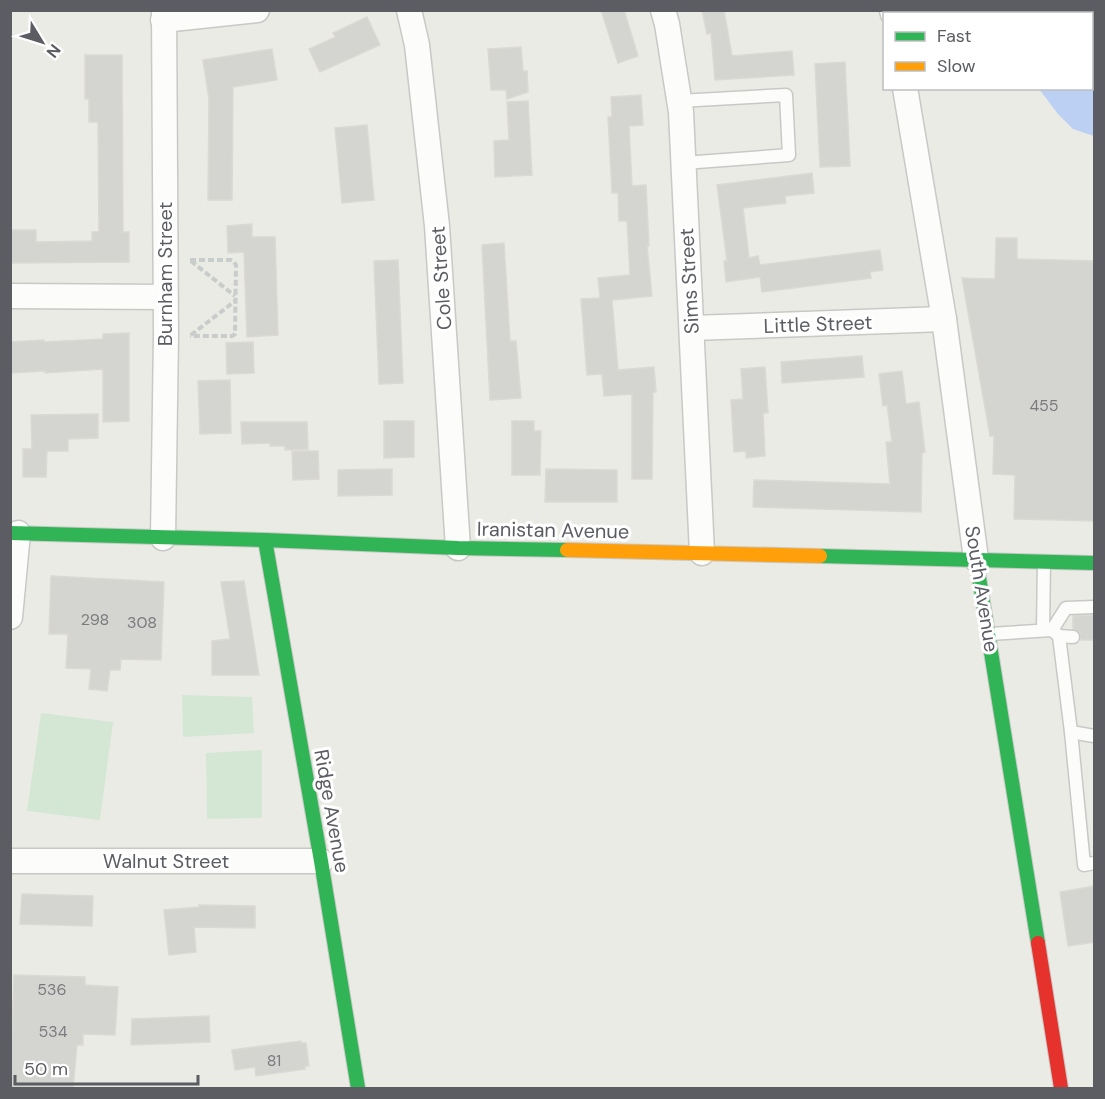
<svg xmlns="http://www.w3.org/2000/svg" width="1105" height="1099" font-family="'DM Sans',sans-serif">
<rect width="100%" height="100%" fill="#ebebe5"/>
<g fill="#d4e7d4">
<path d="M182,695L252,697L254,733L183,737Z"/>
<path d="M41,713L113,722L100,820L27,811Z"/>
<path d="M262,750V818L207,819L206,753Z"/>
</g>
<path fill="#bbd0f3" d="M1025,11H1094V136L1073,129L1058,114L1039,89L1092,88V14H1025Z"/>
<g fill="#d4d4d0" stroke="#dad9d4" stroke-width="1.5">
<path d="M601,10H624L638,56L618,63Z"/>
<path d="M702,10H724L732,56L792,51L794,75L715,80L711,33L707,34Z"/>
<path d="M367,17L380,45L320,72L309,49L336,37L333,33Z"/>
<path d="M521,47L523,71H527L528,92L507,99L506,90H491L488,49Z"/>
<path d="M272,49L277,80L233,87L232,200H208L209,99L203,60Z"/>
<path d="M85,55H122L123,232H129V262L10,263V230H36V242L92,241V232H99L98,122H89V99H85Z"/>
<path d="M845,62L850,166L820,167L815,64Z"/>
<path d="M641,95L643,125L629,126L632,186L646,185L649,246H647L652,296L612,300L618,370L654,367L656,392H653L652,479H632V394L604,396L602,374L587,375L581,299L600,298L598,278L630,275L627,221H619L618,193H612L608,117H612L611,97Z"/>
<path d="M528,101L532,175L495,177L494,141L509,140L507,102Z"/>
<path d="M367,125L374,200L342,203L335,128Z"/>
<path d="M812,173L814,193L785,196L786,203L743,208L749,258L758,256L760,265L880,250L883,270L870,272L871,278L762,292L760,277L726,282L724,261H727L717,185Z"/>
<path d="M252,224V237H275L278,335L247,337L244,252L228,253L227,226Z"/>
<path d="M996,238H1017V259L1095,261V521L1014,519L1015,475L993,474L994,436H990L962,278L995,279Z"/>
<path d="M504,243L510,341H516L521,398L490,400L482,245Z"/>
<path d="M398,260L403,383L379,384L374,261Z"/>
<path d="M129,333V421L103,422V369L45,373V371L10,373V342L44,340V342L103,339V334Z"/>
<path d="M253,342L254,373L227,374L226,343Z"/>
<path d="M862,356L864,377L782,383L781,362Z"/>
<path d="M765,367L768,413H763L765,456L746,458V451L734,452L731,400L743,399L741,369Z"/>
<path d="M902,371L906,404L919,402L925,452L922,453L921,512L753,507L754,480L890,484L886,442H892L887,405L883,406L879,374Z"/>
<path d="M230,380L231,433L200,434L198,381Z"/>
<path d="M98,414V438L68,439V451H47L46,477H23V449H32L31,415Z"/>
<path d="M384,421H414V457L384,458Z"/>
<path d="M512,421H534V431H541L540,475H512Z"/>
<path d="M241,422H307L308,449L285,450V446H270V443L242,444Z"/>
<path d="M292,451H318L319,479L293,480Z"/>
<path d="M392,469V495L338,496V470Z"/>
<path d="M546,469L617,470V502H545Z"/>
<path d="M51,576L164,582L161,660L121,659L120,670H110L107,691L89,689L91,669L66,668L68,634H49Z"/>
<path d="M244,581L259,675H212V641L230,639L221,582Z"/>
<path d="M1095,615V640H1081L1080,633L1073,629V616Z"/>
<path d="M1095,886V942L1068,946L1060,892Z"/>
<path d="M22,894L93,896L92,926L20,924Z"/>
<path d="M199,905L255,906V928L194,927L196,952L169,955L164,910L199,907Z"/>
<path d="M14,975L85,977V985L118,987L115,1035L83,1034V1045H77L73,1089H10Z"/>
<path d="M209,1016L210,1042L131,1045L132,1019Z"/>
<path d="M301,1041V1043H306L309,1066H305V1069L256,1076L255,1067L235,1070L232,1050Z"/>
</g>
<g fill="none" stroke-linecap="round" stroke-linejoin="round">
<g stroke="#c8c9c7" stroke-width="15">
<g id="lane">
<path d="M679,101L786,95L789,155L684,163"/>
<path d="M1043,630L1044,562"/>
<path d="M1052,630L1066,608L1094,607"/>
<path d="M990,634L1052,630L1059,636L1071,732L1084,865L1094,863"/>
<path d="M1059,636L1073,637"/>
<path d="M1071,732L1094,736"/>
</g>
</g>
<g stroke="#c8c9c7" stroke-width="27">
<g id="street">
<path d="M409,10L417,45L437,226L458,548"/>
<path d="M663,10L667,24L681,112L702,553"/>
<path d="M892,10L893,14"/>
<path d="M163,20L257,10"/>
<path d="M905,88L944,319L976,559"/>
<path d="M10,296L165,297"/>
<path d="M692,328L944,319"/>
<path d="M163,538L166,334L164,10"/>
<path d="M10,617L18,533"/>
<path d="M10,861H321"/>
</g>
</g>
<g stroke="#c8c8c6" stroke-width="16">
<g id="fast">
<path d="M10,533L265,540L458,548L567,550"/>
<path d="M265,540L321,861L358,1088"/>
<path d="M820,556L1094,563"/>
<path d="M976,559L1038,943"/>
</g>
</g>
<g stroke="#c8c8c6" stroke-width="16">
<path id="slow" d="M567,550L820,556"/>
</g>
<g stroke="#c8c8c6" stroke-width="16">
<path id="jam" d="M1038,943L1061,1088"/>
</g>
<g stroke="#c8ccca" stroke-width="4" stroke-dasharray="6 3" stroke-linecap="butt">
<path d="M190,260H231L233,261L236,265L235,334L232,336H190"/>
<path d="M191,261L235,296"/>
<path d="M191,335L235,301"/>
</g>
<use href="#lane" stroke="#fcfcfb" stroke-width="12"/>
<use href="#street" stroke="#fcfcfb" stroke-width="24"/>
<use href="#fast" stroke="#30b455" stroke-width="14"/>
<use href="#slow" stroke="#ff9f0a" stroke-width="14"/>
<use href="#jam" stroke="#e5322d" stroke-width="14"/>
</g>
<g text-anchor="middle" stroke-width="6" stroke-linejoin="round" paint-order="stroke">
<g font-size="16" fill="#7a7b7f">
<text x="1044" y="411">455</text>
<text x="95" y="625">298</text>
<text x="142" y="628">308</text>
<text x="52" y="995">536</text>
<text x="53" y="1037">534</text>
<text x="274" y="1066">81</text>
</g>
<g font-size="20" fill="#5b5d63" stroke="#fff">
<text transform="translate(165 274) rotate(-90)" y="7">Burnham Street</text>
<text transform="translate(441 278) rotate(-94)" y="7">Cole Street</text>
<text transform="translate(689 281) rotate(-93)" y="7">Sims Street</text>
<text transform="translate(818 324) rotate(-2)" y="7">Little Street</text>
<text transform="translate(553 530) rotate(1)" y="7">Iranistan Avenue</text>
<text transform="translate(982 589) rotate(81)" y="7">South Avenue</text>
<text transform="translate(332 811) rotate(80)" y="7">Ridge Avenue</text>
<text x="166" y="868">Walnut Street</text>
</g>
</g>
<rect width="1105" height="1099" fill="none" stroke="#5b5d63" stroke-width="24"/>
<rect x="883" y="12" width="210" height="78" fill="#ffffff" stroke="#bdbec1" stroke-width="1.5"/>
<rect x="895" y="32" width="30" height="9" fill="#30b455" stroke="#bdbec1" stroke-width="1.5"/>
<text x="937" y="42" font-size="18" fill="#5b5d63">Fast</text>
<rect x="895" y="62" width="30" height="9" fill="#ff9f0a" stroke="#bdbec1" stroke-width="1.5"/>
<text x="937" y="72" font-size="18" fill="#5b5d63">Slow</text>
<g transform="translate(42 42) rotate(128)" stroke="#ffffff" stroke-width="4.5" paint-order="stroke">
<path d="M0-4.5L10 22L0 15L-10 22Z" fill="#5b5d63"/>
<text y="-9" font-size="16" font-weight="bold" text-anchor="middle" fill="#5b5d63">N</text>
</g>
<path d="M15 1075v9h183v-9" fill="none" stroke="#5b5d63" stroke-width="3"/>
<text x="24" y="1075" font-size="18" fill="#5b5d63" stroke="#ffffff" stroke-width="4.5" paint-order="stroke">50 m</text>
</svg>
